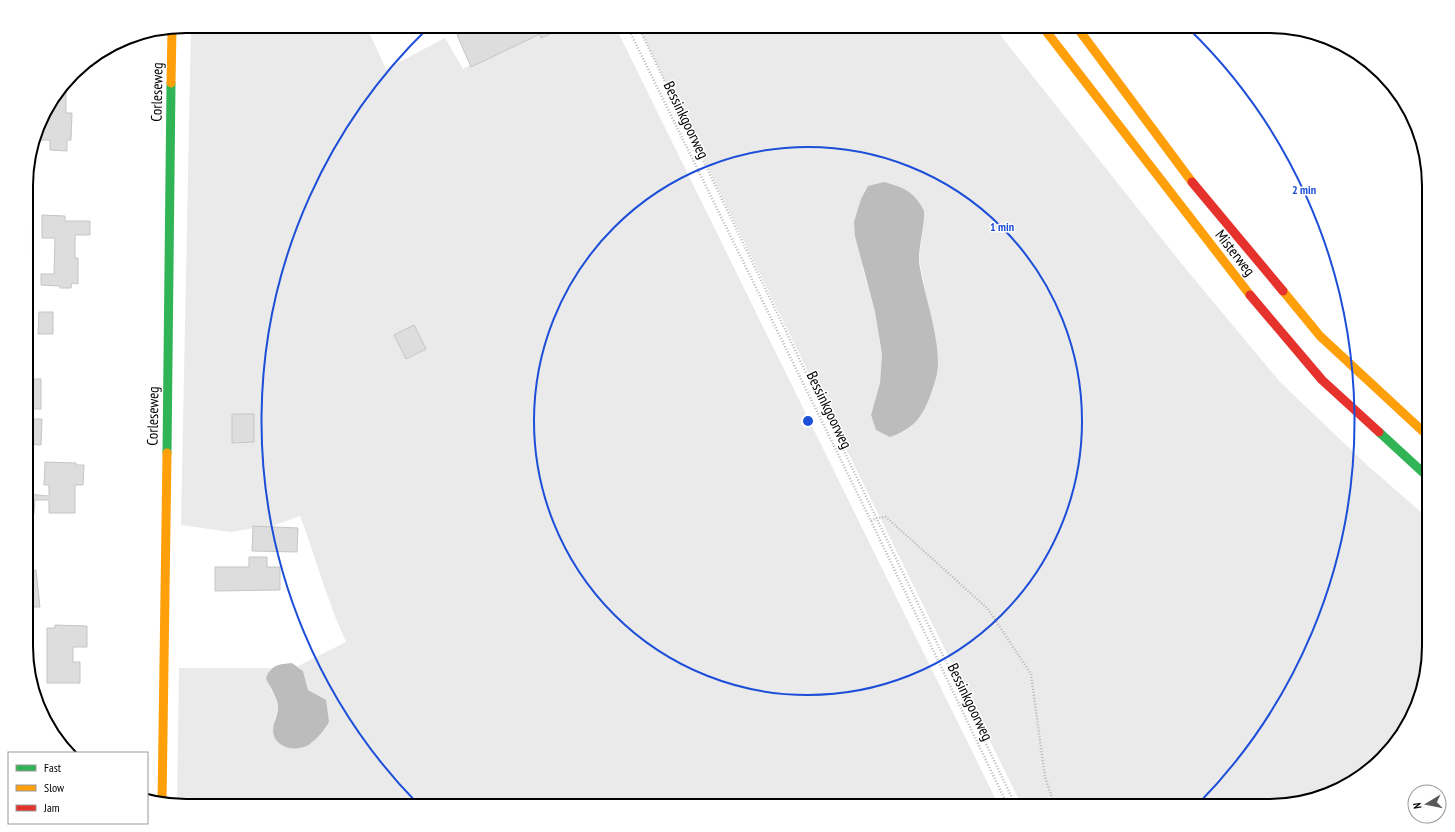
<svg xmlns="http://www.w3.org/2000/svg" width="1455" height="832" font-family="'PT Sans Narrow',sans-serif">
<rect width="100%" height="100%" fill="#fff"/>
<g fill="#eaeaea" fill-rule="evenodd">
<path d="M191,26H366L386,69L445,38L463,69L549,26H615L999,806L177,805L179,668H272L269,670V686L276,698L278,708L274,721L312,743L326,701L308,690L303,671L298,666L346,642C327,601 316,558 300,516L275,525L230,532L181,525Z"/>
<path d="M638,26H993L1185,268L1280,382L1367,465L1429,519V656L1408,726L1358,779L1320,798L1279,806H1022ZM925,212L919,260L930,312L938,364L933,388L921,416L911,427L901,433L876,430L871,415L880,383L882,354L875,312L862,266Z"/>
</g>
<g fill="#bcbcbc">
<path d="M884,182C903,187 915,192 924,211C926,217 918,251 919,262C924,294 938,331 938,363C938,375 933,388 929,399C920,421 912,429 890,437L876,430L871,415L880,383L882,354L875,312L855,236L854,222L861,199L868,186Z"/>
<path d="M292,663L303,671L308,690L326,700L329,722C324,730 319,737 311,743C301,752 279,750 274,736C271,726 277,718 278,709C279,698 269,687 266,678C271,665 279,664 292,663Z"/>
</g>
<g fill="#ddd" stroke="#c5c5c5">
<path d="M475,26H487L489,30L498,26H548L552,33L541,38L540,34L471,67L457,35Z"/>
<path d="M62,89L66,90V113H72L71,140H67V151L50,150V140H36V137L43,115Z"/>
<path d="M42,215L65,216V221H90V235H75V258H78V284L72,283L71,288H60V286L41,285V274H54L55,238H42Z"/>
<path d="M39,312H53V334H38Z"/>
<path d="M414,325L426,349L406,359L394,335Z"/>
<rect x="27" y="379" width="14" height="30"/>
<path d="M232,414H254V442L232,443Z"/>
<path d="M27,419H42L41,445L27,444Z"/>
<path d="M45,462L76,463V465H84L83,485H75V513H49V500H35L34,514H27V494L49,496V485H44Z"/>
<path d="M253,526L298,528L297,552L252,551Z"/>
<path d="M249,557H267V567H280V590L215,591V567H249Z"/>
<path d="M27,570H36L40,607H27Z"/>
<path d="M55,625L87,626V647H73V662H80V683H47V628H55Z"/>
</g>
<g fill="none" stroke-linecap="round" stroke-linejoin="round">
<g stroke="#b8b8b8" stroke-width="2.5" stroke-dasharray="1 2" stroke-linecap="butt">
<path d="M627,26L871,521L1008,806"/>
<path d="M638,26L1016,806"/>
<path d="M871,521L877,518L886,517L988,609L1031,674L1045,777L1055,806"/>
</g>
<g stroke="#30b455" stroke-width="9">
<path d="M1379,432L1429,478"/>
<path d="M167,453L171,83"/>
</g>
<g stroke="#ff9f0a" stroke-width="9">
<path d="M1042,26L1250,295"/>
<path d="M1076,26L1192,182"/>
<path d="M171,83L172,29"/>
<path d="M1283,291L1320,336L1429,437"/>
<path d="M162,803L167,453"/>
</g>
<g stroke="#e5322d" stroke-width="9">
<path d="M1192,182L1283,291"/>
<path d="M1250,295L1322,380L1379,432"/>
</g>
</g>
<g fill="none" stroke="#1d4ed8" stroke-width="2">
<circle cx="808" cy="421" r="274"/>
<path d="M418 804A547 547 0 0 1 428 28M1188 28A547 547 0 0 1 1198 804"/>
</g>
<g text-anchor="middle" stroke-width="3" stroke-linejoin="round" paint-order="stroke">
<g font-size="15" fill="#000" stroke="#fff">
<text transform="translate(157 92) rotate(-89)" y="5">Corleseweg</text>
<text transform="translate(686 120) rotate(64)" y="5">Bessinkgoorweg</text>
<text transform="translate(1235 253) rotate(52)" y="5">Misterweg</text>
<text transform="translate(829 410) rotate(64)" y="5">Bessinkgoorweg</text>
<text transform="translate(153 416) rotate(-89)" y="5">Corleseweg</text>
<text transform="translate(970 702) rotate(64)" y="5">Bessinkgoorweg</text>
</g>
</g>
<path d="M0 0H1455V832H0ZM186 33H1269A153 153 0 0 1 1422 186V646A153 153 0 0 1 1269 799H186A153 153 0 0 1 33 646V186A153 153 0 0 1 186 33Z" fill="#fff" fill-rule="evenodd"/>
<path fill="none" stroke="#000" stroke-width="2" d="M186 33H1269A153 153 0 0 1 1422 186V646A153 153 0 0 1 1269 799H186A153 153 0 0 1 33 646V186A153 153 0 0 1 186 33Z"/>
<circle cx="808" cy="421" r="6" fill="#1d4ed8" stroke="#fff" stroke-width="2"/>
<g font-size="12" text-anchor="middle" font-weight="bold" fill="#1d4ed8" stroke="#fff" stroke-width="3" stroke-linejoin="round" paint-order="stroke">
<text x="1304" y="194">2 min</text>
<text x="1002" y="231">1 min</text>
</g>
<rect x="8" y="752" width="140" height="72" fill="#ffffff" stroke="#999999"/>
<rect x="16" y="765" width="20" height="6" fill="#30b455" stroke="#999999"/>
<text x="44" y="772" font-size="12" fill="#000000">Fast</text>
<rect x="16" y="785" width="20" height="6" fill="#ff9f0a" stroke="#999999"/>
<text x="44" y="792" font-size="12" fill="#000000">Slow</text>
<rect x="16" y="805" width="20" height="6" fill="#e5322d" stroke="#999999"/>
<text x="44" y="812" font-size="12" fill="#000000">Jam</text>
<g transform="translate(1427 804) rotate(260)"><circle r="19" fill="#ffffff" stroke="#999999"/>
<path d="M0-3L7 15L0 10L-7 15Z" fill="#595959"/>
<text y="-6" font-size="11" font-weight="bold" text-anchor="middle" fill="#000000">N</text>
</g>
</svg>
